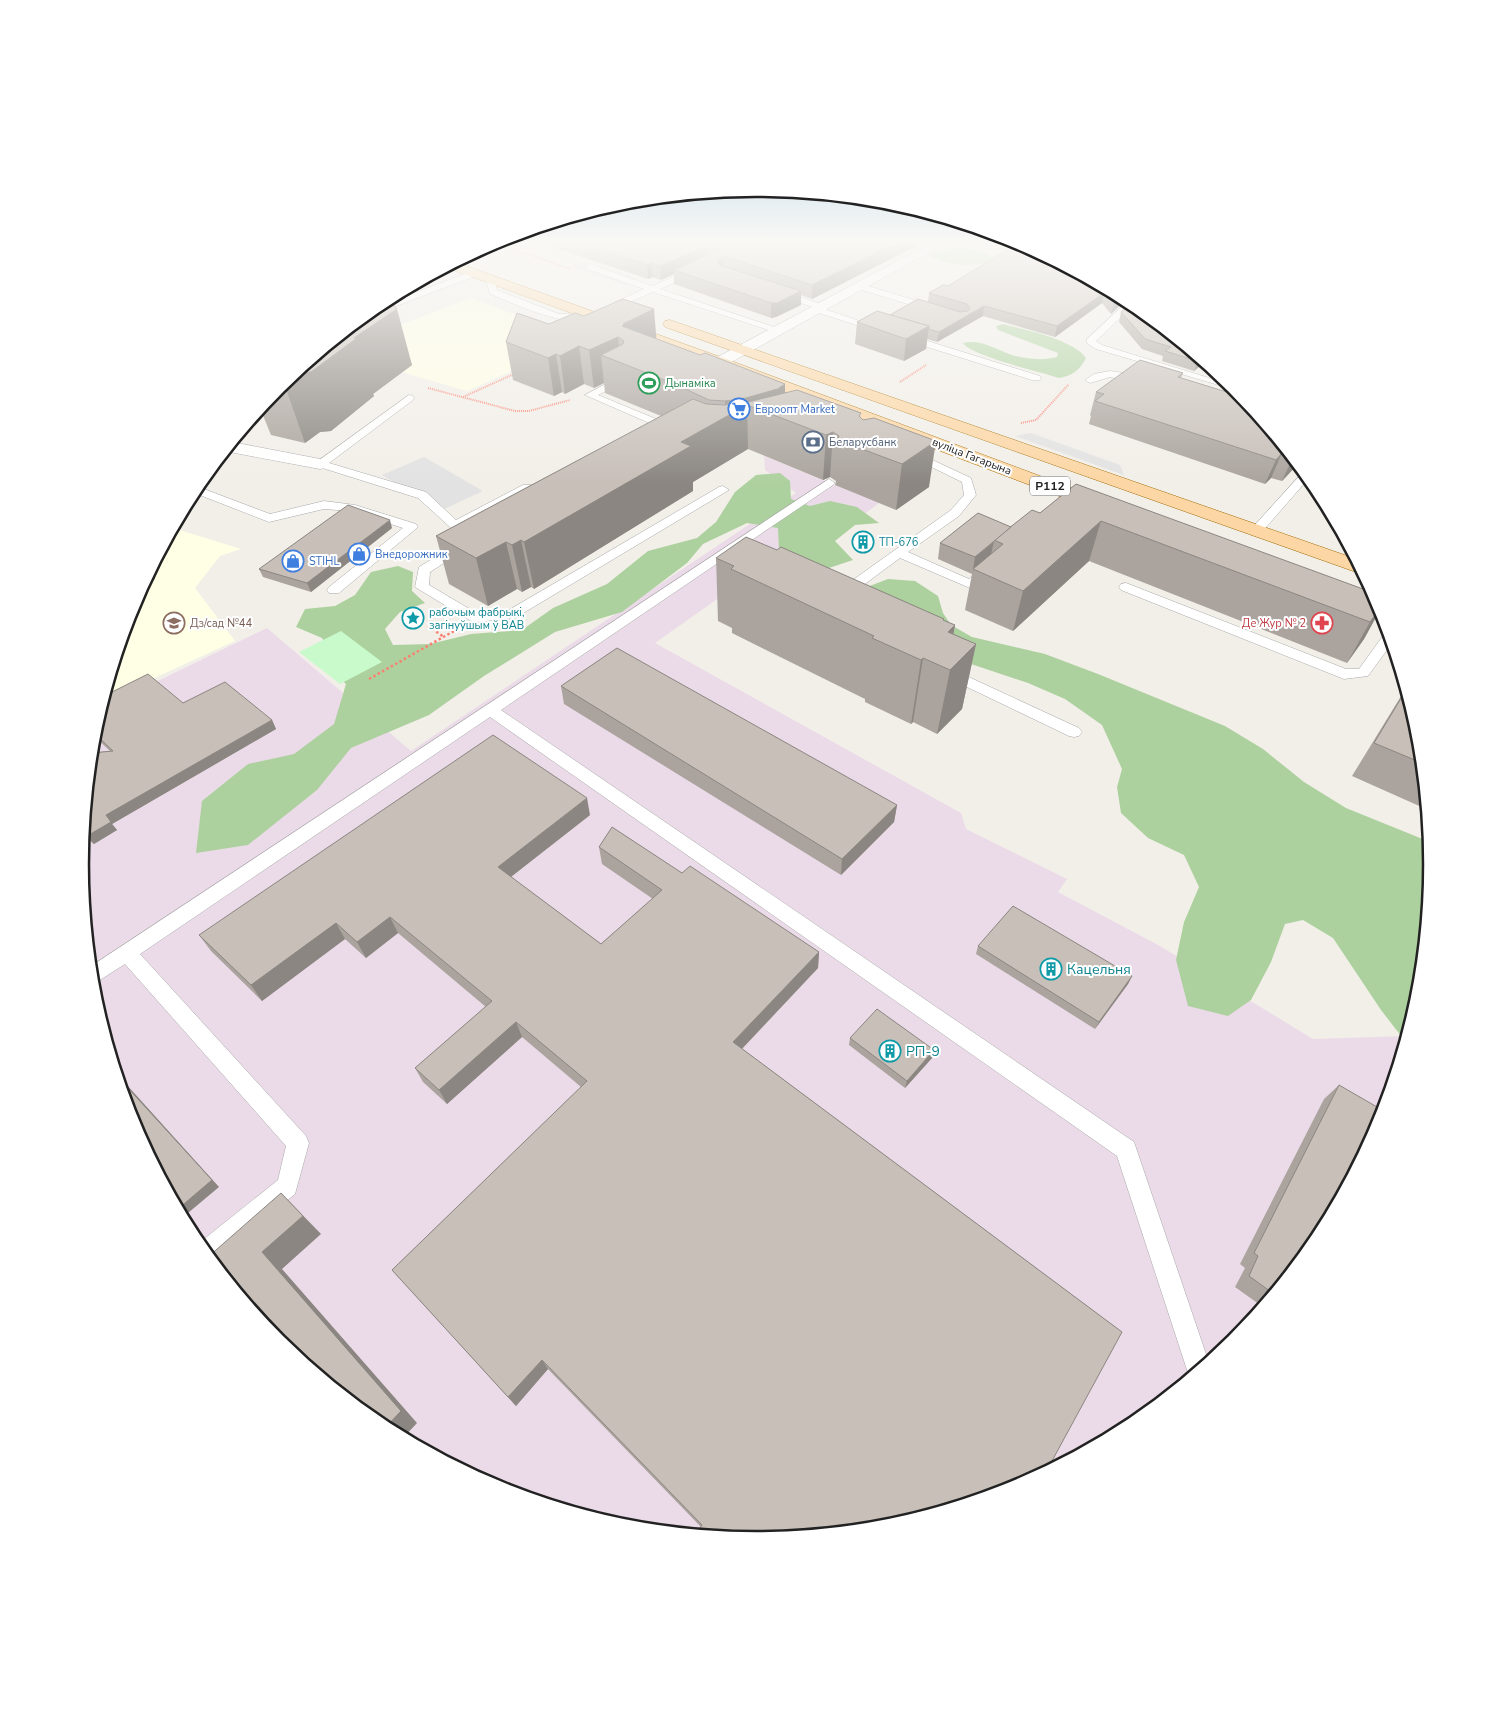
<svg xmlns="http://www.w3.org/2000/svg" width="1512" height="1728" font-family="'Nunito Sans',sans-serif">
<rect width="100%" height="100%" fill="#f2efe9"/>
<path fill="#ebdbe8" d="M764,456L879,503L820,548L798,542L655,643L961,813L966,829L1067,879L1058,892L1160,946L1313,1039L1407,1036L1380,1123L1318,1240L1234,1342L1131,1426L1014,1489L756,1540L624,1527L497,1488L380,1426L278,1342L194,1239L131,1122L93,996L80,864L93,732L100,709L267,628L411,751L796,493L765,470Z"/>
<g fill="#ffffe5">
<path d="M471,298L582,340L467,391L343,355L397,326Z"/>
<path d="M173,528L241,549L220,556L195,588L235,641L102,702L132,605Z"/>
</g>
<g fill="#add19e">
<path d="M955,248C968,249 987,249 995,260C976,268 948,266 929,255V253Z"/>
<path d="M1003,324C1026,330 1072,339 1086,358C1080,370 1072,376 1059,378C1041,372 971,356 963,343C981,339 993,348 1009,354C1023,359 1043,361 1057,357L1058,353L998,330L996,326Z"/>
<path d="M780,473L790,481L791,499L810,506L830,501L857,507L879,523L855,525L835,541L853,560L829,568L779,550L778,528L747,523L703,544L687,563L622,612L555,632L484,676L429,715L351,748L317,790L248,845L196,853L202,801L248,764L294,754L334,724L346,684L323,665L331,652L322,638L296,627L305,609L335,606L355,595L371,572L398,566L413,572L412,591L425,603L400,612L385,629L393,645L430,644L471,634L522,630L553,608L607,584L648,551L697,538L716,522L735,492L756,475Z"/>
<path d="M888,579L915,581L938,596L943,613L951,625L972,637L1045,654L1098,674L1225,726L1263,749L1304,782L1346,808L1430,842L1432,864L1428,906L1423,908L1426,920L1419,996L1405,1041L1381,1010L1333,938L1303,920L1285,924L1271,962L1251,1000L1228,1016L1188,1006L1176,960L1184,922L1199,887L1184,855L1148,838L1121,813L1117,787L1122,769L1102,725L1065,699L1028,683L965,662L867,587Z"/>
</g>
<path fill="#c8facc" d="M341,631L382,662L340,684L299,652Z"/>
<g fill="#e2e2e2">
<path d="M583,261L639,279L624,285L569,266Z"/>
<path d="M1031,433L1120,465L1124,475L1015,436Z"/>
<path d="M424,457L483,491L442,510L382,475Z"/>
</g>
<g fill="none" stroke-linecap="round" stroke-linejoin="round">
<g stroke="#a9a9a9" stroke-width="1">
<g id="lane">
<path d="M984,242H996L1036,255L1029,257Z"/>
<path d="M590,264L652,286L693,268H699V272L660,289L786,331L784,333H778L653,292L619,307H613V303L644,289L587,269L586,267Z"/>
<path d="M475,270L478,271V275L375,314L368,312L372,309Z"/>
<path d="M490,276L494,279L497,290L559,314L587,313L592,316C572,332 511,302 490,294L486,279Z"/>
<path d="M858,283L937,307L939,309L934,312L931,311L855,288L854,286Z"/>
<path d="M779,290L827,306V310L883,329L881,331H875L816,312V308L776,295V291Z"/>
<path d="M1129,300L1135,304L1096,341L1102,345L1232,385L1239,391L1096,349L1087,343V339Z"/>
<path d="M905,334L1040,376L1041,378L1040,380H1032L902,339V335Z"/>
<path d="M1110,371L1131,374L1147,380L1142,383L1110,377L1090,383L1085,380L1094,374Z"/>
<path d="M621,376L626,379L625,381L598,395L678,428L679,430L678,432H670L585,395Z"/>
<path d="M409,395L413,396L414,398L413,400L329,463L426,492L456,520L523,485H531L533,488L531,491L462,526L473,543L471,546L430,572L429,585L478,614L507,611L719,487L723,486L729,490L515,618L476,622L471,621L415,587L419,567L460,542L450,527L418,498L316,466L314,464Z"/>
<path d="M911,450L971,478L976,495L959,516L908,552L969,579L982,567L987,566L994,570L975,587L970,588L900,558L846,598H836L834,595L836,592L951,510L964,495L962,482L907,455L905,453L907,451Z"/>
<path d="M1304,471L1309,478L1261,533H1253L1251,530L1253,527Z"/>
<path d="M829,479L835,483L833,485L501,710L1134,1142L1209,1363L1190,1379L1117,1156L490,717L140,954L306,1136L309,1143L295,1194L212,1262L198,1244L278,1180L286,1146L125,964L92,985L90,967Z"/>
<path d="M196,486L270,514L324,501L355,505L416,524L418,527L339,593H329L327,590L329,587L403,528L350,511L324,509L269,522L192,492Z"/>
<path d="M1126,583L1346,669H1359L1385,633L1389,632L1392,643L1368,676L1344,679L1121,590L1119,587L1121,584Z"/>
<path d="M947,667L1079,728L1082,732L1079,736L1074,737L1069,736L942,675L940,672L942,669Z"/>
</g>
</g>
<g stroke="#a9a9a9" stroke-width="1">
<g id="street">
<path d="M933,242H948L726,365H714L712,362L714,359Z"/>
<path d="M232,442L320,459L326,460L329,464L326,468L320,469L224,451Z"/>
</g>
</g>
<g stroke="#a06b00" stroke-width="1">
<g id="primary">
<path d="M455,262L726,359L1107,501L1109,505L1107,509L1100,511L1093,509L714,365L445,267Z"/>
<path d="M670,320L1356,559L1363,572L1353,571L665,327L663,324L665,321Z"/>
</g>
</g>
<g stroke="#fa8072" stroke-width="2" stroke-dasharray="1 1" stroke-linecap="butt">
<path d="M493,242L570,269"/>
<path d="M900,382L926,365"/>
<path d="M428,388L515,411H529L570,400"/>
<path d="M463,397L514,374"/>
<path d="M1021,423L1036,420L1069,384"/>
</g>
<g stroke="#fa8072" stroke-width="2.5" stroke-dasharray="2.5 2.5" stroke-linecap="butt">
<path d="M428,626L444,637"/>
<path d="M369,679L454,631"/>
</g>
<use href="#lane" fill="#fff" fill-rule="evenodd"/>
<use href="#street" fill="#fff" fill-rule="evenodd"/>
<use href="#primary" fill="#fcd6a4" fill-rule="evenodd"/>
</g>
<g fill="#aba49e">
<path d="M538,242H924L812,299L801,295V305L776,317L771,318L674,284V274L661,280L653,277L648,279Z"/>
<path d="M1082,276L1127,299L1111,314L1102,303L1055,337L983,316L937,342L927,339L926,349L904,361L855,344L857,322L890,315L928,302L929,293L948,286L1082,278L1086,279Z"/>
<path d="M428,277L430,284L389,299L412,365L373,394L374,396L331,431L320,432L305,443L271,435L260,408L278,386L381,302Z"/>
<path d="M1132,302L1205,362L1194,371L1162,361L1163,356L1142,349L1119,322L1121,312Z"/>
<path d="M549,324L656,339L785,393L860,417L929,487L896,510L835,485L836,481L830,477L823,480L748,449L693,482V491L534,589L531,587L522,592L517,589L488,606L449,584L436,536L661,416L605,393L604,383L594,388L584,384L565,394L562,392L554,396L513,380L506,342Z"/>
<path d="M1183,373L1181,378L1243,397L1298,464L1282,481L1271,478L1265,484L1089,424L1091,416L1090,415L1096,392Z"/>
<path d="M1076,484L1381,606V608L1364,639L1347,663L1089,561L1013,631L965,610L972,574L938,559L940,543L1011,526L1040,513Z"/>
<path d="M392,528L311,592L263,577L259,569Z"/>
<path d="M716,558L943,620L955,625L953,634L976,644L962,709L937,734L913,722L911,724L865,702V699L732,633V628L718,621Z"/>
<path d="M561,686L897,805L894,822L841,875L564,704Z"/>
<path d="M1406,688L1419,732L1426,809L1352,776Z"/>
<path d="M183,703L272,720L276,729L112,824L117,830L94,844L83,836L91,753L110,751L93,735V732Z"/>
<path d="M590,815L511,877L601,944L653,899L602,864L599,847L682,873L819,952L818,968L742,1049L1122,1332L701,1527L548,1369L516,1406L392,1270L581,1087L522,1037L447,1104L423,1082L415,1068L486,1007L398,933L366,958L345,939L262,1001L211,951L199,935Z"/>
<path d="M978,946L1132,976L1128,984L1095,1029L976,954Z"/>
<path d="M850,1038L932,1058L905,1088L849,1045Z"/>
<path d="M1339,1085L1318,1240L1263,1307L1235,1287L1245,1268L1240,1264L1324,1099Z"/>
</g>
<g fill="#8b8681">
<path d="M898,242H924L812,299V285Z"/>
<path d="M708,246L709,259L674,270V274L661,280L660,266Z"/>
<path d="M723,256L724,270L718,274V260Z"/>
<path d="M652,263L653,277L648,279L647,265Z"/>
<path d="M428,277L430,284L380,302Z"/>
<path d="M801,291V305L776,317L771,318V303Z"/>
<path d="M1104,293L1102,303L1055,337L1057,326Z"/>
<path d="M1122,297L1127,299L1111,314L1114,304Z"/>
<path d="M984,306L983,316L937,342L939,332Z"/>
<path d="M397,309L412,365L373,394L374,396L331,431L320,432L305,443L284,383Z"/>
<path d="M654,309L657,346L626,364L623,324Z"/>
<path d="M929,326L926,349L904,361L906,339Z"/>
<path d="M618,337L621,363L601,355L604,383L594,388L589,350Z"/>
<path d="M579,346L584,384L565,394L560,356Z"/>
<path d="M556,354L562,392L554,396L548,358Z"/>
<path d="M1200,358L1205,362L1194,371L1197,361Z"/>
<path d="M785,384V419L747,405L748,449L693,482V491L534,589L524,542L681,442L725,417V401L779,388Z"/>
<path d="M833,432L830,477L823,480L826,435Z"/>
<path d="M936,441L929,487L896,510L902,464Z"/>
<path d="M1282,453L1271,478L1265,484L1276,460Z"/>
<path d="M1293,457L1298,464L1282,481Z"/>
<path d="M390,520L392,528L311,592L307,583Z"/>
<path d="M1101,521L1089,561L1013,631L1023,591Z"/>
<path d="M521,540L531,587L522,592L512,545Z"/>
<path d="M506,542L517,589L488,606L476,558Z"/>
<path d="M994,542L990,558L973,569L975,557Z"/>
<path d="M150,570L155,579L141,587Z"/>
<path d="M1381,607V608L1364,639L1347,663L1370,622Z"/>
<path d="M955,625L947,669L948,632Z"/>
<path d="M976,644L962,709L937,734L950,670Z"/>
<path d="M923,658L913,722L911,724L921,660Z"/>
<path d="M272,720L276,729L112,824L117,830L94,844L87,836L106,815Z"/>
<path d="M587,798L590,815L503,883L498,867Z"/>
<path d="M897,805L894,822L841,875L842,859Z"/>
<path d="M390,917L398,933L366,958L357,942Z"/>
<path d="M336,923L345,939L262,1001L251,985Z"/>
<path d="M819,952L818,968L734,1057L733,1042Z"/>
<path d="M1132,976L1128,984L1095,1029L1099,1022Z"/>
<path d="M516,1022L522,1037L447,1104L439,1090Z"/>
<path d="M934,1050L932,1058L905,1088L907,1081Z"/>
<path d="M117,1074L219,1187L182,1218L178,1209Z"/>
<path d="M281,1193L321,1234L282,1269L417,1423L403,1438L385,1428L262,1252Z"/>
<path d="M542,1360L548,1369L516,1406L508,1397Z"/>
</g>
<g fill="#c7bfb8" stroke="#8b8681">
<path d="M577,242H696L708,246L660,266L652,263L647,265Z"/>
<path d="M721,242H898L812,285L723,256L718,260L719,265L801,291L777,303H771L674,270L727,246L726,244Z"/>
<path d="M1012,247L1044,255L1076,272L1082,278L1091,280L1122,297L1114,304L1104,293L1057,326L984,306L939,332L929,329V326L890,315L918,299L960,312L968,311L970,308L967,304L929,293L943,285L948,286Z"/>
<path d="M388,298L397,309L354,338H357L311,372L299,373L284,383H282L381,302Z"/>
<path d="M623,299L654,309L623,324L625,325L622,326L700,355L705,353L785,384L779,388H781L746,398L725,401L709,400L677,385L601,355L623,344L624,341L618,337L589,350L579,346L560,356L556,354L548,358L506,342L517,313L549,324L575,313L584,316Z"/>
<path d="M1132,302L1200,358L1197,361L1165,351L1171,347L1145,339L1121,312Z"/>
<path d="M877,311L929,326L906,339L857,322Z"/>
<path d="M1140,360L1183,373L1178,377L1243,397L1292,457L1282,453L1276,460L1095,401L1104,394L1096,392Z"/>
<path d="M797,390L861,413L859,416L863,420L874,418L936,441L902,464L838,440L839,436L833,432L826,435L747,405L681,442L691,446L524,542L521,540L512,545L506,542L476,558L436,536L693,399L706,404L725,405L748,402Z"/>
<path d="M1076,484L1374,593L1381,607L1370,622L1101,521L1023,591L973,569L1003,544L994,540L1032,510L1040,513Z"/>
<path d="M348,505L390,520L307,583L259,569Z"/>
<path d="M978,513L1011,527L975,557L940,543Z"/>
<path d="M746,537L777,550L781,547L944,619L943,620L955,625L948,632L976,644L950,670L923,658L921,660L872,638L874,636L731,569L734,566L716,558Z"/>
<path d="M617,648L897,805L842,859L561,686Z"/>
<path d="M148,674L183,703L225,682L272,720L106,815L111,822L87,836L83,833L91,753L113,751L93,732L104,696Z"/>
<path d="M1406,690L1419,732L1422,763L1374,743Z"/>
<path d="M493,735L587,798L498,867L601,944L662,890L599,847L612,827L682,873L690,866L819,952L733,1042L1122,1332L1046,1472L1014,1489L888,1527L756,1540L696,1534L702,1525L542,1360L508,1397L392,1270L587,1081L516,1022L439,1090L415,1068L492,1001L390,917L357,942L336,923L251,985L199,935Z"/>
<path d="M1013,906L1132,976L1099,1022L978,946Z"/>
<path d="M877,1009L934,1050L907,1081L850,1038Z"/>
<path d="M117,1076L212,1180L178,1209L131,1122Z"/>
<path d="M1339,1085L1384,1111L1380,1123L1318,1240L1274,1294L1249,1276L1258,1256L1254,1253Z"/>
<path d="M281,1193L303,1216L262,1252L401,1411L385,1428L380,1426L278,1342L208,1257Z"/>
</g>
<linearGradient id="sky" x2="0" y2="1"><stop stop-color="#8fc0e4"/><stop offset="0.5" stop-color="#f9f8f5"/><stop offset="1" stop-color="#f9f8f5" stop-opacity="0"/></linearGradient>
<rect width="1512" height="484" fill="url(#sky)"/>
<defs>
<g id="stadium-ring" transform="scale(1.125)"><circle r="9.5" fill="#fff" stroke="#2e9e5b" stroke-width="1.5"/><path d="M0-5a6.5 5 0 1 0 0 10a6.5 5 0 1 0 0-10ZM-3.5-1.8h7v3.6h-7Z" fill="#2e9e5b"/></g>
<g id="supermarket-ring" transform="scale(1.125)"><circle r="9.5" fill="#fff" stroke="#3f7fe0" stroke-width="1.5"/><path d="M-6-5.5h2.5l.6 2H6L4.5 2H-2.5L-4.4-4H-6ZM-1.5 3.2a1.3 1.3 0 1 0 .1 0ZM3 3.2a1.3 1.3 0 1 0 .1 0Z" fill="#3f7fe0"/></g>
<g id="bank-ring" transform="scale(1.125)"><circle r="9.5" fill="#fff" stroke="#5c6f8a" stroke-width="1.5"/><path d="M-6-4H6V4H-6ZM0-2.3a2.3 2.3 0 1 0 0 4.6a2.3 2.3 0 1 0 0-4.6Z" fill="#5c6f8a"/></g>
<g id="building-ring" transform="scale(1.125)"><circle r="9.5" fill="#fff" stroke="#0f9aa8" stroke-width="1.5"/><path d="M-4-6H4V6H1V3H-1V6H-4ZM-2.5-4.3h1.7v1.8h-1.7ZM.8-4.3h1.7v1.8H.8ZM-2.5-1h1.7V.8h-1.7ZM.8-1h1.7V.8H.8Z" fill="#0f9aa8"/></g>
<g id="shop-ring" transform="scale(1.125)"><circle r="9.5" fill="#fff" stroke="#3f7fe0" stroke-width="1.5"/><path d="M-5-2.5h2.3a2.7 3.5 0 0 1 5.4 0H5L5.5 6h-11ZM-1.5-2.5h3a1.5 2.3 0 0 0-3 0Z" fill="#3f7fe0"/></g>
<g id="sight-ring" transform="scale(1.125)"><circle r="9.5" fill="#fff" stroke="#0f9aa8" stroke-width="1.5"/><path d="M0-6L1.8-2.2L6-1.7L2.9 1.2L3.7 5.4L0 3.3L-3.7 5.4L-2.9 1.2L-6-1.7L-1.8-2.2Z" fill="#0f9aa8"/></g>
<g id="school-ring" transform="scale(1.125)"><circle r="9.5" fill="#fff" stroke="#8d6e63" stroke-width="1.5"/><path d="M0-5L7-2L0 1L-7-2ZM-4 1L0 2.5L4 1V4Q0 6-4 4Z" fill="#8d6e63"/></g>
<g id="pharmacy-ring" transform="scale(1.125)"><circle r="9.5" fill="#fff" stroke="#e0444e" stroke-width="1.5"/><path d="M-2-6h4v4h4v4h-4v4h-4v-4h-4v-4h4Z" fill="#e0444e"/></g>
</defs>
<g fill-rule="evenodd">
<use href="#stadium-ring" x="649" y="383"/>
<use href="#supermarket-ring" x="739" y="409"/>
<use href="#bank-ring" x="813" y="442"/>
<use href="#building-ring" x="863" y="542"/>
<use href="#shop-ring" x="359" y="554"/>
<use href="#shop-ring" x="293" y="561"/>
<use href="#sight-ring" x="413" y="618"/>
<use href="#school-ring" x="174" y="623"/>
<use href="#pharmacy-ring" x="1322" y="623"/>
<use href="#building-ring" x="1051" y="969"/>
<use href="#building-ring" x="890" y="1051"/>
</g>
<g text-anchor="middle" stroke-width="4" stroke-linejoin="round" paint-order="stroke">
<g font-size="11" fill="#27864d" stroke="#fff" text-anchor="start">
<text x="665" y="387">Дынаміка</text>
</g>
<g font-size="11" fill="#366cbe" stroke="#fff" text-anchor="start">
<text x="755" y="413">Евроопт Market</text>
<text x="375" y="558">Внедорожник</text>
<text x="309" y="565">STIHL</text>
</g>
<g font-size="11" fill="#4e5e75" stroke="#fff" text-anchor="start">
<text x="829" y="446">Беларусбанк</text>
</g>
<g font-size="11" fill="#222" stroke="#fff">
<text transform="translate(972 456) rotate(21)" y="4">вуліца Гагарына</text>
</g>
<g font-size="11" fill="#0d838f" stroke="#fff" text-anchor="start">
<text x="879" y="546">ТП-676</text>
<text x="429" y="616">рабочым фабрыкі,<tspan x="429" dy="13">загінуўшым ў ВАВ</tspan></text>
</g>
<g font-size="11" fill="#785e54" stroke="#fff" text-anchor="start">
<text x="190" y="627">Дз/сад №44</text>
</g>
<g font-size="11" fill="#be3a42" stroke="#fff" text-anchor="end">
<text x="1306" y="627">Де Жур № 2</text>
</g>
<rect fill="#fff" stroke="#646464" stroke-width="1" x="1030" y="476.5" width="40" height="19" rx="4"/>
<g font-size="12" font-weight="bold" fill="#222">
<text x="1050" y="490">Р112</text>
</g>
<g font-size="14" fill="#0d838f" stroke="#fff" text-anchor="start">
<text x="1067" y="974">Кацельня</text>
<text x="906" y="1056">РП-9</text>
</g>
</g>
<path d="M0 0H1512V1728H0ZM89 864a667 667 0 1 1 1334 0a667 667 0 1 1-1334 0Z" fill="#fff" fill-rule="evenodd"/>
<path fill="none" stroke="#222" stroke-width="2.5" d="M89 864a667 667 0 1 1 1334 0a667 667 0 1 1-1334 0Z"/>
</svg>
